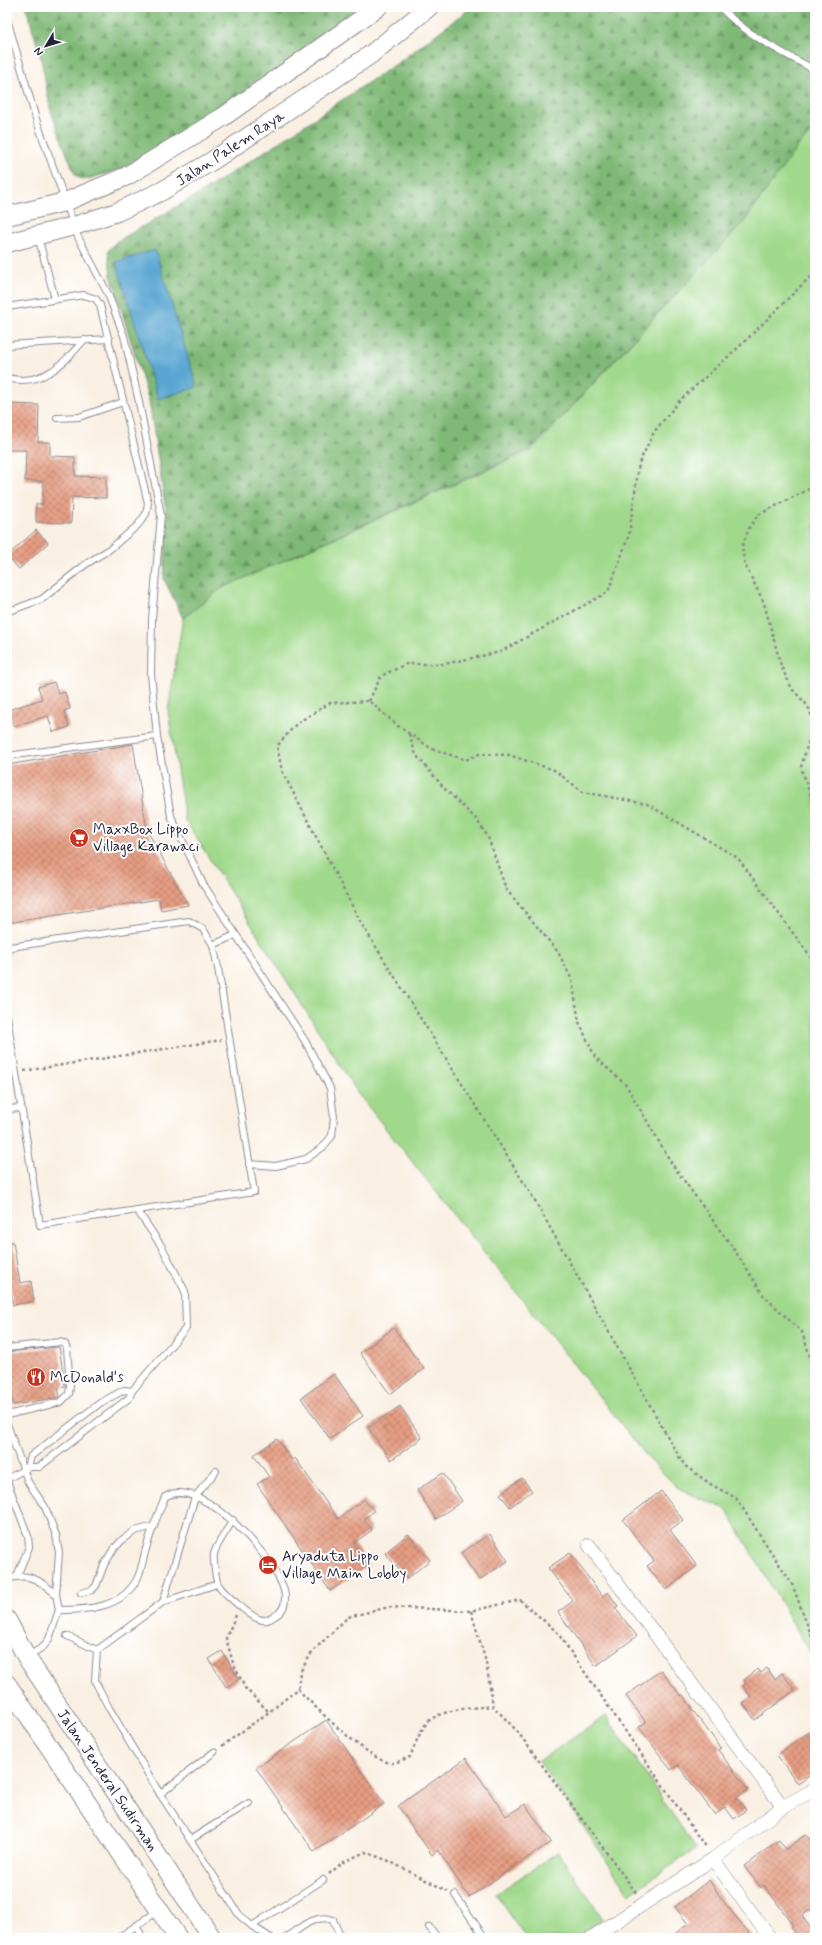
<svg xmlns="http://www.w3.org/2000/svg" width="822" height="1945" font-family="Mynerve,sans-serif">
<defs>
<pattern id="forest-firs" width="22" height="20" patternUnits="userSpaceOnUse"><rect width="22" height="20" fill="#80b977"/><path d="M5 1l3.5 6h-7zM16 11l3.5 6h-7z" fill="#689663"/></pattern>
<pattern id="building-cross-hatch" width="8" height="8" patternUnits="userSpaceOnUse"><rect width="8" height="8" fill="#e69e83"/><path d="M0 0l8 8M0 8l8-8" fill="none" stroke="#ba806c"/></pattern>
</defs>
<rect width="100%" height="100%" fill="#fff"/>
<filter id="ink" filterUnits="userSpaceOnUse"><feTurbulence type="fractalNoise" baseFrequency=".025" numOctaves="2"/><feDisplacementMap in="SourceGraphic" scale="8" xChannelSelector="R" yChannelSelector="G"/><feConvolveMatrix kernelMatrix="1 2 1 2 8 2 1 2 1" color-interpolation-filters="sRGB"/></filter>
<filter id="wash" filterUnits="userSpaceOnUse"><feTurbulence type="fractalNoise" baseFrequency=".012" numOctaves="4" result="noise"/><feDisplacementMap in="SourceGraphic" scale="16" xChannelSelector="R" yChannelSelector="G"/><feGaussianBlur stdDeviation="0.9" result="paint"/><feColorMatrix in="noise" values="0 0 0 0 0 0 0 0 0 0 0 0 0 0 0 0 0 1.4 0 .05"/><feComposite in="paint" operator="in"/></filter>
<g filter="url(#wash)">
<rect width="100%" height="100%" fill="#f9f0e3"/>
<g fill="#a0d98b" stroke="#617e63">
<path d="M815,128V1661L726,1509L680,1490L649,1459L359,1095L185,820L168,711L183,618L222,588L532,450L742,223L798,146Z"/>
<path d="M606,1716L696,1849L629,1894L539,1761Z"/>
<path d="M558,1852L603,1919L575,1938H526L496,1894Z"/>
</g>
<g fill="url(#forest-firs)" stroke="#516e59">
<path d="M26,7H369L222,110L122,169L84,180L76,176L62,142L50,108L41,58Z"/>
<path d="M472,7H815V128L798,146L743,223L531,449L222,588L183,618L164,579L167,517L149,401L111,276L108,251L116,242L200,193L267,150L399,62Z"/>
</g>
<path fill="#58a6d1" stroke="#3d6486" d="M155,250L197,387L158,399L116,262Z"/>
<g id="blocks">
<g fill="url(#building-cross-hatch)">
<path d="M7,404L39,405L38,442H50V456L75,457V476L106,477V498L72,497L71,523L36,522V504H43V481H25L26,450H7Z"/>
<path d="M36,530L48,543L19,569L7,556Z"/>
<path d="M54,682L58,694L65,692L70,709L64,711L69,727L53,732L48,716L14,726L8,710L42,699L38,687Z"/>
<path d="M133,744L147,830L188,905L161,910L159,899L7,923V765Z"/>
<path d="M13,1242L20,1283L31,1281L34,1301L13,1305L9,1284L7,1285V1243Z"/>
<path d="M394,1328L424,1369L390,1394L360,1353Z"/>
<path d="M59,1347L65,1385V1387L58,1388L60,1397L13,1405L7,1368V1352Z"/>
<path d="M334,1374L363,1416L330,1439L301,1398Z"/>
<path d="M400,1406L422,1438L391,1460L368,1428Z"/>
<path d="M277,1439L292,1460L295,1458L338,1519L364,1499L374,1511L364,1519L372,1530L354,1543L369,1565L330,1591L257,1484L269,1477L254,1455Z"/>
<path d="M443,1473L462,1501L436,1519L417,1490Z"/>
<path d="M522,1478L532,1491L510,1507L500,1494Z"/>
<path d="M661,1491L683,1520L670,1530L697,1566L666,1590L647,1566L654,1561L623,1520Z"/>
<path d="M408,1534L430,1560L407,1579L385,1553Z"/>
<path d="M490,1534L508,1561L479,1580L461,1553Z"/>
<path d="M570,1553L602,1596L608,1592L618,1606L615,1608L637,1636L596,1666L558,1612L573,1601L548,1568Z"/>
<path d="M222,1651L239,1679L226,1687L209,1659Z"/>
<path d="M767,1668L775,1679L782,1673L795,1690L755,1720L743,1703L751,1697L743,1686L746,1683L744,1680L758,1669L761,1673Z"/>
<path d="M661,1670L681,1696L682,1694L692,1707L691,1708L721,1748L718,1750L748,1790L736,1798L746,1810L734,1819L725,1807L715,1815L678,1765L671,1770L639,1727L646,1722L626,1696Z"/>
<path d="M326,1720L384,1804L314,1852L256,1768Z"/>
<path d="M815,1728V1772L798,1784L777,1755Z"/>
<path d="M466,1758L506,1816L525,1804L551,1842L469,1897L438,1850L432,1855L398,1806Z"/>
<path d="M806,1834L810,1840L815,1836V1906L802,1916L815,1934V1938H799L791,1927L793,1925L764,1885L761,1888L744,1866L779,1840L786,1850Z"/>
<path d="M709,1880L724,1902L753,1938H669L688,1924L675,1907Z"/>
</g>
</g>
</g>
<g filter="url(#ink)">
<use href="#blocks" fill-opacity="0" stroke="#8e898f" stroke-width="1"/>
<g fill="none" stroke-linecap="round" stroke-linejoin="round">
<g stroke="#8e898f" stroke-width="8">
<g id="lane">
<path d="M720,7C746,35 781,52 815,70"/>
<path d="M7,19L36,119L78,237L108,294L124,336L139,402L161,515L152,619L151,674L157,736L171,816L203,884L305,1041L330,1088L334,1117L332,1136L323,1147L306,1159L276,1166L249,1164"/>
<path d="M38,237L55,299"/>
<path d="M7,307L84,295L96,299L100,305L148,503L146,514L138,525L110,549L86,564L42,599L7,612"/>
<path d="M7,345L109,339"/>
<path d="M7,378C43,387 63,364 84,340"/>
<path d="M57,418L79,417L123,402"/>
<path d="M7,756L157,736"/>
<path d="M213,945L235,935"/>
<path d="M7,953L10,947L189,921L203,929L213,945L218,968L254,1192L40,1225L7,1017"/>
<path d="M7,1109L21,1108"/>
<path d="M7,1348L60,1342L65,1344L67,1349L70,1385L69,1394L61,1402L7,1415"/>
<path d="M132,1391L124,1390L100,1403L31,1456L28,1467H39L129,1398L132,1391L186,1328L185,1291L162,1247L137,1210"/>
<path d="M7,1424L28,1482L45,1507L56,1535L59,1553L56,1594"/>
<path d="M7,1479L27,1468"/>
<path d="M7,1481L28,1536L29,1547L17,1576"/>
<path d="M7,1579C30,1572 39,1580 56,1594L59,1610L49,1639L44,1646L28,1657"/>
<path d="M81,1593L92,1590L96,1586L104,1565L113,1550L123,1539L135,1531L154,1526"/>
<path d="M163,1602L217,1584"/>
<path d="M59,1610C89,1610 122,1608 137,1579C142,1570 143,1558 146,1549C151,1531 158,1514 165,1497C199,1476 261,1546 276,1573C285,1587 292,1608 273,1617C269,1620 264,1621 259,1619C250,1616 222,1592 218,1584C216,1581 213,1558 214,1554C215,1547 229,1527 233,1520"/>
<path d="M67,1636L97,1650L95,1681L109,1708L160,1794L240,1916L252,1926L271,1938"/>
<path d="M97,1650L163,1602L195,1497L216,1471"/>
<path d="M160,1794L214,1752"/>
<path d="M190,1840L249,1803"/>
<path d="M455,1895L485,1938"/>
<path d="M136,1926L143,1938"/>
<path d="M252,1926L323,1880"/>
<path d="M429,1927L438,1938"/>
<path d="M118,1938L158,1911"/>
<path d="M286,1938C300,1929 315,1913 333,1920L341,1938"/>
</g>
</g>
<g stroke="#8e898f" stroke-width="14">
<g id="street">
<path d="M589,1545L783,1807"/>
<path d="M713,1859L770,1938"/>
<path d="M591,1938L713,1859L783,1807L815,1789"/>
</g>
</g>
<g stroke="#8e898f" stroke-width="20">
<g id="secondary">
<path d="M7,216L65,202L127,176L223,117L378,7"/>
<path d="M7,243L74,226L117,212L162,191L212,161L370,55L429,7"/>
<path d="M7,1620L27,1658L212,1938"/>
<path d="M7,1684L178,1938"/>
</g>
</g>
<g stroke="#8e898f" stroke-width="2.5" stroke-dasharray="3 3" stroke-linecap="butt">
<path d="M815,486L758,515L749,528L742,546L745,565L764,603L781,666L792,689L808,706L814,723L801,767L812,800L815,802"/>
<path d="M369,701L381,676L406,664H444L500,652L608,592L629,535L639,463L654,432L680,400L741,345L815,272"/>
<path d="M409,734L416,755L445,789L477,820L488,837L506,889L558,952L572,980L579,1022L595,1057L626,1085L672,1164L733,1248L764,1296L802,1332L815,1372"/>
<path d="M815,963L738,858L647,804L583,792L554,770L509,755L479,754L466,760L432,749L398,726L369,701L330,703L297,723L277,746L282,771L361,923L534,1199L674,1448L685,1466L712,1485L736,1498L792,1584L815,1645"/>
<path d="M24,1071L221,1040"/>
<path d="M471,1611L486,1662L493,1706"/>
<path d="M236,1615L226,1638L233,1663L245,1688L269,1712"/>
<path d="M298,1689C312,1705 372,1763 392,1763C397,1763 404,1759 410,1757C414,1747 422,1725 431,1719C449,1708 472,1708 493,1706L517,1731L637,1894"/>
<path d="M222,1746L269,1712L298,1689L300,1672L313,1651L348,1617L389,1607L471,1611L520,1600L557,1632L706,1848"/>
<path d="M329,1874L342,1863L365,1852L389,1861L447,1891"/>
</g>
<use href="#lane" stroke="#fff" stroke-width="6"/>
<use href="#street" stroke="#fff" stroke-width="13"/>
<use href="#secondary" stroke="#fff" stroke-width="18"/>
</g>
</g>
<defs>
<g id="supermarket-disc" transform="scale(1)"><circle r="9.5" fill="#c8321e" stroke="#fff"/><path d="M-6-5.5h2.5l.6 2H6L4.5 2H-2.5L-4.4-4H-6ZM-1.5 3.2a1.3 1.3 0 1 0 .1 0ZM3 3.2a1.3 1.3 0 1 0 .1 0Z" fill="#fff"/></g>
<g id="restaurant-disc" transform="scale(1)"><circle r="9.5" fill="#c8321e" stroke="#fff"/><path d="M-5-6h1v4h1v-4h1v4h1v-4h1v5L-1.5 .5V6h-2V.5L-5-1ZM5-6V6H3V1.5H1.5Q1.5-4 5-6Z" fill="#fff"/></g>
<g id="hotel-disc" transform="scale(1)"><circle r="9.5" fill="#c8321e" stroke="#fff"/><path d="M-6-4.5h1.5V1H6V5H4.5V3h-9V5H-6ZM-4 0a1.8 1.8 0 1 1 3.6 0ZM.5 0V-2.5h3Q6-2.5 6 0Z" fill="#fff"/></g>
</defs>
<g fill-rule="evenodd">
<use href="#supermarket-disc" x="79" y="838"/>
<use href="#restaurant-disc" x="36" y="1377"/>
<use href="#hotel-disc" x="268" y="1565"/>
</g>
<g text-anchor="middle" stroke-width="4" stroke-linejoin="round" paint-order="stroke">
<g font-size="15" fill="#22223b" stroke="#fff">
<text transform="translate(230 148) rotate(-33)" y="5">Jalan Palem Raya</text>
<text transform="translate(108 1780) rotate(56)" y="5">Jalan Jenderal Sudirman</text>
</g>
<g font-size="15" fill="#22223b" stroke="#fff" text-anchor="start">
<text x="93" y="834">MaxxBox Lippo<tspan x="93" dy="17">Village Karawaci</tspan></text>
<text x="50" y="1382">McDonald's</text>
<text x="282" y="1561">Aryaduta Lippo<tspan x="282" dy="17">Village Main Lobby</tspan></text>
</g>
</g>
<rect width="822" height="1945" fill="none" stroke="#fff" stroke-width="24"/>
<g transform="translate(46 46) rotate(232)" stroke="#ffffff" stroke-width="3" paint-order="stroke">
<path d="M0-3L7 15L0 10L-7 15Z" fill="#22223b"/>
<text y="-6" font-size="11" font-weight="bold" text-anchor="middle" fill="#22223b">N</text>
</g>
</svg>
